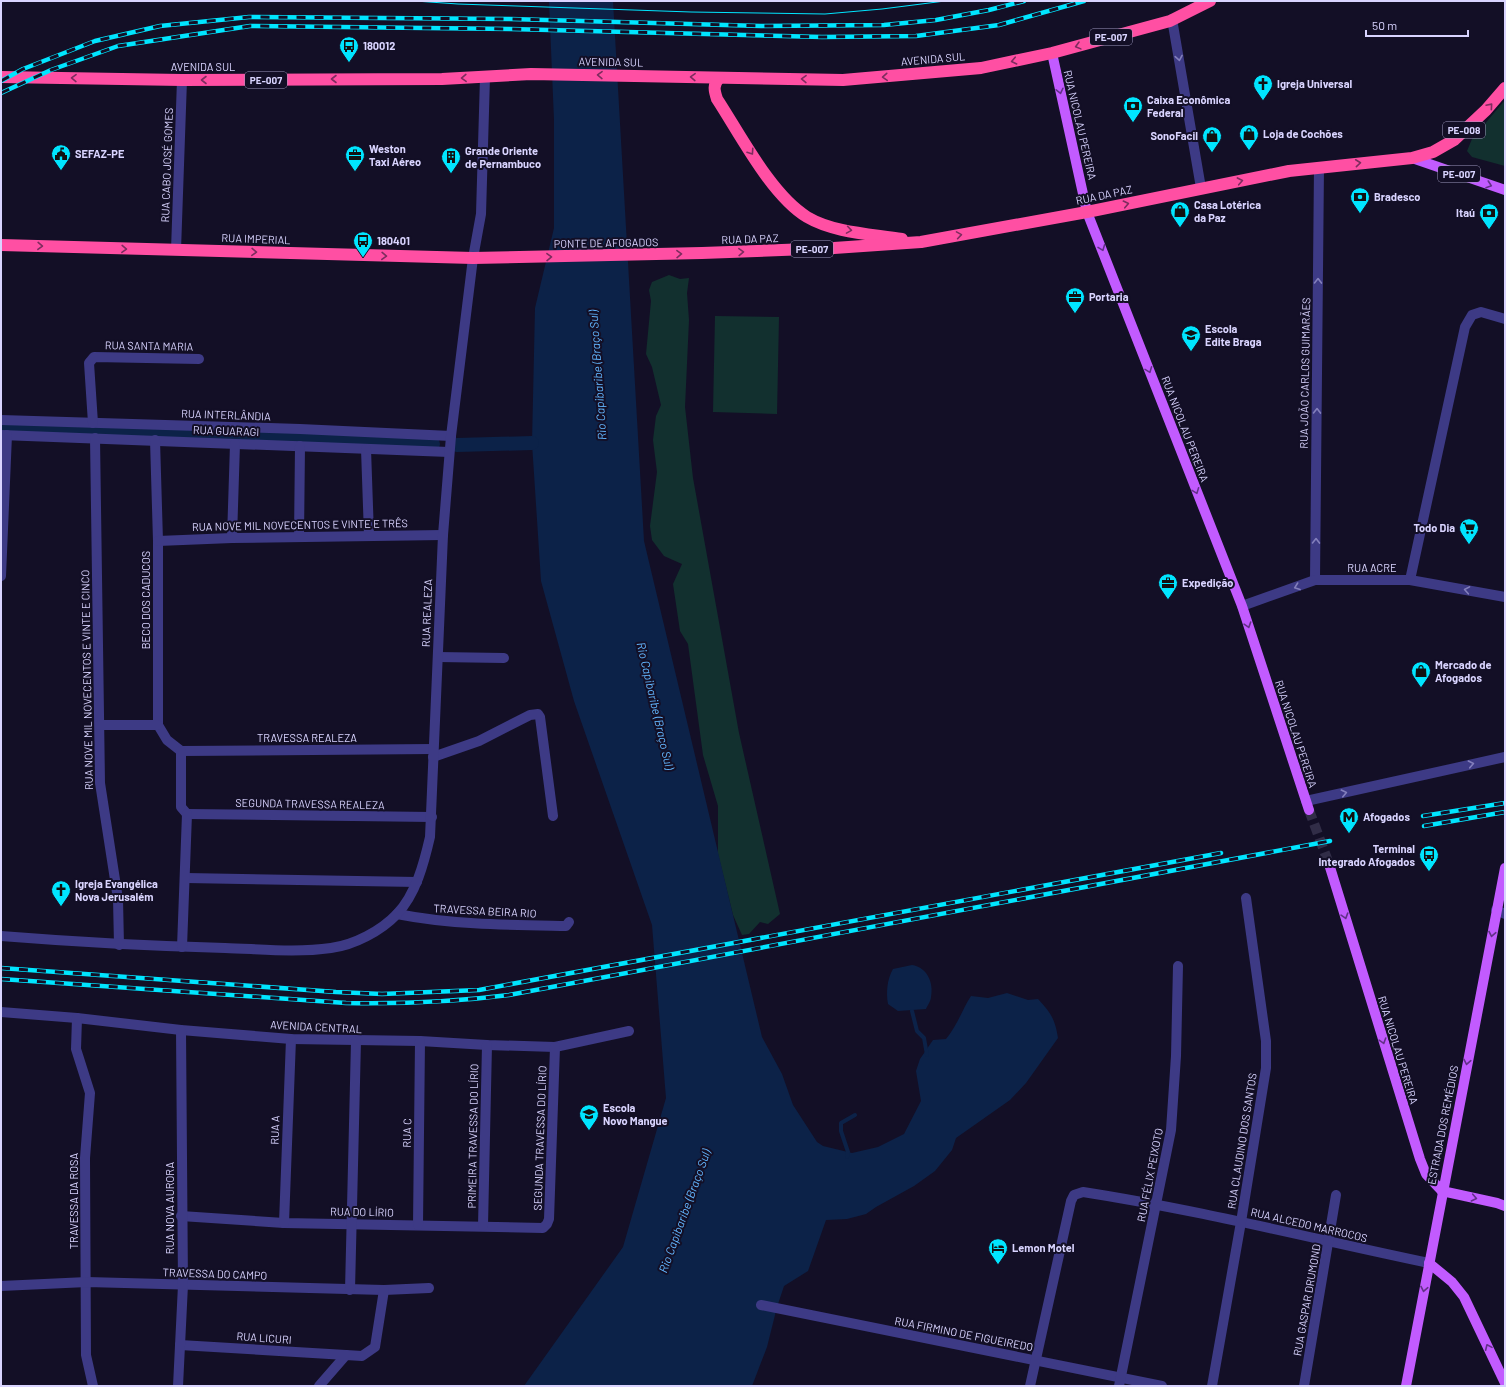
<svg xmlns="http://www.w3.org/2000/svg" width="1506" height="1387" font-family="Barlow,sans-serif">
<rect width="100%" height="100%" fill="#130f26"/>
<g fill="#12302f">
<path d="M1505,100V166L1472,157L1467,151L1472,139Z"/>
<path d="M669,275L680,279L689,278L687,293L689,320L685,407L693,478L739,733L780,914L768,924L760,922L749,934L742,935L733,915L718,854V806L703,755L688,644L680,631L673,584L682,564L664,556L652,540L650,526L657,472L653,440L656,416L661,405L652,367L646,354L651,301L649,290L652,282Z"/>
<path d="M715,316L779,317L777,414L713,412Z"/>
</g>
<g fill="#0c2248">
<path d="M549,1H613L644,541L762,1037L782,1074L793,1105L817,1142L823,1146L852,1153L878,1147L904,1134L921,1101L916,1071L920,1059L933,1040L946,1039C957,1026 962,1010 971,996L988,998L1007,993L1028,1000L1038,999C1051,1013 1055,1019 1058,1038L1026,1083L1010,1100L956,1138L952,1150L935,1171L914,1186L876,1207L866,1214L847,1219L826,1220L808,1271L784,1286L777,1307L767,1347L752,1386H524L623,1247L666,1098L652,925L574,701L541,581L532,443L535,308L554,228V120Z"/>
<path d="M912,965C927,967 934,983 931,997C931,1001 927,1006 926,1009L898,1011L888,1004C886,993 887,979 893,969Z"/>
</g>
<g fill="none" stroke-linecap="round" stroke-linejoin="round">
<g stroke="#0c2248" stroke-width="4">
<path d="M912,1011L917,1031L924,1038L927,1055"/>
<path d="M847,1157L848,1152L841,1131V1123L855,1115"/>
</g>
<g stroke="#0c2248" stroke-width="14">
<path d="M1,428L433,444"/>
<path d="M457,445L532,443"/>
</g>
<path stroke="#312d47" stroke-width="10" stroke-dasharray="10 5" stroke-linecap="butt" d="M1309,810L1329,864"/>
<g stroke="#3d3a85" stroke-width="10">
<path d="M1172,19L1201,188"/>
<path d="M176,250L182,80"/>
<path d="M1,420L300,429L451,436"/>
<path d="M93,423L89,363L94,357L199,359"/>
<path d="M1,435L449,452"/>
<path d="M95,438L100,783L118,899L119,945"/>
<path d="M155,440L158,541V725L167,740L181,751L433,749"/>
<path d="M366,449L369,535"/>
<path d="M299,537L300,446"/>
<path d="M232,538L235,444"/>
<path d="M158,541L232,538L443,535"/>
<path d="M1,576L7,435"/>
<path d="M1315,580L1319,167"/>
<path d="M1410,580L1465,327L1472,315L1481,312L1505,319"/>
<path d="M1242,606L1315,580H1410L1505,597"/>
<path d="M438,657L504,658"/>
<path d="M100,725H158"/>
<path d="M181,751V807L187,814"/>
<path d="M433,757L479,741L530,715L538,714L540,717L553,816"/>
<path d="M1306,801L1505,757"/>
<path d="M187,814L432,817"/>
<path d="M186,878L417,882"/>
<path d="M1496,910L1505,914"/>
<path d="M397,914C453,925 510,925 566,926L569,922"/>
<path d="M1,936C76,942 150,946 225,948C260,949 296,953 331,948C354,945 381,931 397,914C416,894 424,863 430,837L443,535L451,436L473,258L481,214L485,77"/>
<path d="M182,947L187,814"/>
<path d="M1,1012L77,1018L181,1030L291,1039L420,1041L487,1045L555,1047L629,1031"/>
<path d="M77,1018L76,1049L90,1093L85,1158L86,1355L93,1386"/>
<path d="M181,1216L284,1223L543,1228L547,1224L549,1219L555,1047"/>
<path d="M284,1223L291,1039"/>
<path d="M418,1225L420,1041"/>
<path d="M483,1226L487,1045"/>
<path d="M1,1286L87,1282L384,1290L429,1288"/>
<path d="M350,1290L356,1041"/>
<path d="M761,1305L1162,1386"/>
<path d="M180,1345L346,1355"/>
<path d="M178,1386L183,1285L181,1030"/>
<path d="M319,1386L346,1355L362,1356L375,1347L384,1290"/>
<path d="M1030,1386L1071,1201L1074,1195L1083,1192C1199,1210 1314,1239 1429,1263"/>
<path d="M1119,1386L1171,1130L1176,1056L1178,966"/>
<path d="M1212,1386L1241,1222L1266,1068V1041L1246,898"/>
<path d="M1304,1386L1336,1195"/>
</g>
<g stroke="#c25bff" stroke-width="10">
<path d="M1052,53L1087,212L1242,606L1309,810"/>
<path d="M1412,158L1505,190"/>
<path d="M1329,864L1420,1159L1426,1174L1442,1191"/>
<path d="M1442,1191L1497,1203L1505,1206"/>
<path d="M1429,1263L1452,1282L1464,1297L1505,1383"/>
<path d="M1406,1386L1505,868"/>
</g>
<g stroke="#ff4fa3" stroke-width="12">
<path d="M1,77L182,80L442,79L531,74L843,80L981,68L1052,53L1170,21L1210,1"/>
<path d="M719,78C713,85 714,90 717,99C740,134 771,195 807,217C834,233 872,234 902,239"/>
<path d="M1,245L473,258L702,253L834,248L921,242L1087,212L1289,171L1412,158L1433,152L1454,140L1486,110L1505,88"/>
</g>
<path stroke="#00e5ff" stroke-width="1" d="M415,1L458,4L691,12L825,14L882,9L945,1"/>
<g stroke="#00e5ff" stroke-width="4.5">
<g id="rail">
<path d="M1,81L23,69L95,41L160,26L249,17L510,19L761,26L884,25L936,20L989,10L1024,1"/>
<path d="M1,93L51,70L118,46L250,26L510,29L822,37L916,36L999,25L1084,1"/>
<path d="M1423,816L1505,803"/>
<path d="M1424,826L1505,812"/>
<path d="M1,968L336,992L382,994L479,990L1221,853"/>
<path d="M1,979L346,1003C401,1004 454,1002 509,995L1330,841"/>
</g>
</g>
<use href="#rail" stroke="#130f26" stroke-width="3" stroke-dasharray="9" stroke-linecap="butt"/>
</g>
<defs><path id="oneway-chevron" d="M-2-3.5L2.5 0L-2 3.5" fill="none" stroke-width="1.6" stroke-linecap="round" stroke-linejoin="round"/></defs>
<g stroke="#7d2c5e">
<use href="#oneway-chevron" transform="translate(1078 46) rotate(165)"/>
<use href="#oneway-chevron" transform="translate(1014 61) rotate(168)"/>
<use href="#oneway-chevron" transform="translate(600 75) rotate(-179)"/>
<use href="#oneway-chevron" transform="translate(693 77) rotate(-178)"/>
<use href="#oneway-chevron" transform="translate(885 77) rotate(176)"/>
<use href="#oneway-chevron" transform="translate(74 78) rotate(-179)"/>
<use href="#oneway-chevron" transform="translate(464 78) rotate(178)"/>
<use href="#oneway-chevron" transform="translate(334 79) rotate(180)"/>
<use href="#oneway-chevron" transform="translate(804 79) rotate(-179)"/>
<use href="#oneway-chevron" transform="translate(204 80) rotate(180)"/>
<use href="#oneway-chevron" transform="translate(1490 106) rotate(-49)"/>
<use href="#oneway-chevron" transform="translate(751 152) rotate(56)"/>
<use href="#oneway-chevron" transform="translate(1358 163) rotate(-6)"/>
<use href="#oneway-chevron" transform="translate(1240 181) rotate(-11)"/>
<use href="#oneway-chevron" transform="translate(1126 204) rotate(-12)"/>
<use href="#oneway-chevron" transform="translate(849 230) rotate(9)"/>
<use href="#oneway-chevron" transform="translate(959 235) rotate(-9)"/>
<use href="#oneway-chevron" transform="translate(40 246) rotate(2)"/>
<use href="#oneway-chevron" transform="translate(124 249) rotate(2)"/>
<use href="#oneway-chevron" transform="translate(254 252) rotate(2)"/>
<use href="#oneway-chevron" transform="translate(741 252) rotate(-2)"/>
<use href="#oneway-chevron" transform="translate(679 254) rotate(-1)"/>
<use href="#oneway-chevron" transform="translate(384 256) rotate(2)"/>
<use href="#oneway-chevron" transform="translate(549 257) rotate(-1)"/>
</g>
<g stroke="#837fbc">
<use href="#oneway-chevron" transform="translate(1179 58) rotate(80)"/>
<use href="#oneway-chevron" transform="translate(1318 281) rotate(-89)"/>
<use href="#oneway-chevron" transform="translate(1317 411) rotate(-89)"/>
<use href="#oneway-chevron" transform="translate(1316 541) rotate(-89)"/>
<use href="#oneway-chevron" transform="translate(1297 587) rotate(160)"/>
<use href="#oneway-chevron" transform="translate(1467 590) rotate(-170)"/>
<use href="#oneway-chevron" transform="translate(1471 764) rotate(-12)"/>
<use href="#oneway-chevron" transform="translate(1344 793) rotate(-13)"/>
</g>
<g stroke="#623188">
<use href="#oneway-chevron" transform="translate(1060 91) rotate(77)"/>
<use href="#oneway-chevron" transform="translate(1489 185) rotate(19)"/>
<use href="#oneway-chevron" transform="translate(1102 248) rotate(69)"/>
<use href="#oneway-chevron" transform="translate(1149 370) rotate(69)"/>
<use href="#oneway-chevron" transform="translate(1196 491) rotate(69)"/>
<use href="#oneway-chevron" transform="translate(1248 625) rotate(72)"/>
<use href="#oneway-chevron" transform="translate(1345 916) rotate(73)"/>
<use href="#oneway-chevron" transform="translate(1492 934) rotate(101)"/>
<use href="#oneway-chevron" transform="translate(1383 1041) rotate(73)"/>
<use href="#oneway-chevron" transform="translate(1467 1062) rotate(101)"/>
<use href="#oneway-chevron" transform="translate(1474 1198) rotate(12)"/>
<use href="#oneway-chevron" transform="translate(1424 1289) rotate(101)"/>
<use href="#oneway-chevron" transform="translate(1488 1347) rotate(-114)"/>
</g>
<defs>
<g id="bus-pin" transform="scale(1)"><path d="M0 17L-7.5 6A9.5 9.5 0 1 1 7.5 6Z" fill="#00e5ff" stroke="#130f26"/><path d="M-5-6H5V4H4V6H2V4H-2V6H-4V4H-5ZM-3.5-4V0h7V-4ZM-3.5 1.2v1.5H-2V1.2ZM2 1.2v1.5H3.5V1.2Z" fill="#111"/></g>
<g id="church-pin" transform="scale(1)"><path d="M0 17L-7.5 6A9.5 9.5 0 1 1 7.5 6Z" fill="#00e5ff" stroke="#130f26"/><path d="M-1.2-6h2.4v3.5h3.3v2.4h-3.3V6h-2.4V-.1h-3.3v-2.4h3.3Z" fill="#111"/></g>
<g id="bank-pin" transform="scale(1)"><path d="M0 17L-7.5 6A9.5 9.5 0 1 1 7.5 6Z" fill="#00e5ff" stroke="#130f26"/><path d="M-6-4H6V4H-6ZM0-2.3a2.3 2.3 0 1 0 0 4.6a2.3 2.3 0 1 0 0-4.6Z" fill="#111"/></g>
<g id="shop-pin" transform="scale(1)"><path d="M0 17L-7.5 6A9.5 9.5 0 1 1 7.5 6Z" fill="#00e5ff" stroke="#130f26"/><path d="M-5-2.5h2.3a2.7 3.5 0 0 1 5.4 0H5L5.5 6h-11ZM-1.5-2.5h3a1.5 2.3 0 0 0-3 0Z" fill="#111"/></g>
<g id="civic-pin" transform="scale(1)"><path d="M0 17L-7.5 6A9.5 9.5 0 1 1 7.5 6Z" fill="#00e5ff" stroke="#130f26"/><path d="M-.6-6.5H3V-4.5H.6V-3L4-1V1h2V6H-6V1h2V-1L-.6-3ZM-1.2 2.5V6h2.4V2.5Z" fill="#111"/></g>
<g id="office-pin" transform="scale(1)"><path d="M0 17L-7.5 6A9.5 9.5 0 1 1 7.5 6Z" fill="#00e5ff" stroke="#130f26"/><path d="M-6-3h4V-5.5h4V-3h4V5H-6ZM-1-4.5V-3h2v-1.5ZM-6 0V1H6V0Z" fill="#111"/></g>
<g id="building-pin" transform="scale(1)"><path d="M0 17L-7.5 6A9.5 9.5 0 1 1 7.5 6Z" fill="#00e5ff" stroke="#130f26"/><path d="M-4-6H4V6H1V3H-1V6H-4ZM-2.5-4.3h1.7v1.8h-1.7ZM.8-4.3h1.7v1.8H.8ZM-2.5-1h1.7V.8h-1.7ZM.8-1h1.7V.8H.8Z" fill="#111"/></g>
<g id="school-pin" transform="scale(1)"><path d="M0 17L-7.5 6A9.5 9.5 0 1 1 7.5 6Z" fill="#00e5ff" stroke="#130f26"/><path d="M0-5L7-2L0 1L-7-2ZM-4 1L0 2.5L4 1V4Q0 6-4 4Z" fill="#111"/></g>
<g id="supermarket-pin" transform="scale(1)"><path d="M0 17L-7.5 6A9.5 9.5 0 1 1 7.5 6Z" fill="#00e5ff" stroke="#130f26"/><path d="M-6-5.5h2.5l.6 2H6L4.5 2H-2.5L-4.4-4H-6ZM-1.5 3.2a1.3 1.3 0 1 0 .1 0ZM3 3.2a1.3 1.3 0 1 0 .1 0Z" fill="#111"/></g>
<g id="metro-pin" transform="scale(1)"><path d="M0 17L-7.5 6A9.5 9.5 0 1 1 7.5 6Z" fill="#00e5ff" stroke="#130f26"/><path d="M-5.5 5V-5H-3L0 0L3-5H5.5V5H3V-.5L0 4L-3-.5V5Z" fill="#111"/></g>
<g id="hotel-pin" transform="scale(1)"><path d="M0 17L-7.5 6A9.5 9.5 0 1 1 7.5 6Z" fill="#00e5ff" stroke="#130f26"/><path d="M-6-4.5h1.5V1H6V5H4.5V3h-9V5H-6ZM-4 0a1.8 1.8 0 1 1 3.6 0ZM.5 0V-2.5h3Q6-2.5 6 0Z" fill="#111"/></g>
</defs>
<g fill-rule="evenodd">
<use href="#bus-pin" x="349" y="46"/>
<use href="#church-pin" x="1263" y="84"/>
<use href="#bank-pin" x="1133" y="106"/>
<use href="#shop-pin" x="1249" y="134"/>
<use href="#shop-pin" x="1212" y="136"/>
<use href="#civic-pin" x="61" y="154"/>
<use href="#office-pin" x="355" y="155"/>
<use href="#building-pin" x="451" y="157"/>
<use href="#bank-pin" x="1360" y="197"/>
<use href="#shop-pin" x="1180" y="211"/>
<use href="#bank-pin" x="1489" y="213"/>
<use href="#bus-pin" x="363" y="241"/>
<use href="#office-pin" x="1075" y="297"/>
<use href="#school-pin" x="1191" y="335"/>
<use href="#supermarket-pin" x="1469" y="528"/>
<use href="#office-pin" x="1168" y="583"/>
<use href="#shop-pin" x="1421" y="671"/>
<use href="#metro-pin" x="1349" y="817"/>
<use href="#bus-pin" x="1429" y="855"/>
<use href="#church-pin" x="61" y="890"/>
<use href="#school-pin" x="589" y="1114"/>
<use href="#hotel-pin" x="998" y="1248"/>
</g>
<g text-anchor="middle" stroke-width="4" stroke-linejoin="round" paint-order="stroke">
<g fill="#130f26" stroke="#9e99be" stroke-width="1">
<rect x="1090" y="29" width="42" height="16" rx="3"/>
<rect x="245" y="72" width="42" height="16" rx="3"/>
<rect x="1443" y="122" width="42" height="16" rx="3"/>
<rect x="1438" y="166" width="42" height="16" rx="3"/>
<rect x="791" y="241" width="42" height="16" rx="3"/>
</g>
<g font-size="10" font-weight="bold" fill="#d9d4ff">
<text x="1111" y="41">PE-007</text>
<text x="266" y="84">PE-007</text>
<text x="1464" y="134">PE-008</text>
<text x="1459" y="178">PE-007</text>
<text x="812" y="253">PE-007</text>
</g>
<g font-size="11" font-weight="bold" fill="#d9d4ff" stroke="#130f26" text-anchor="start">
<text x="363" y="50">180012</text>
<text x="1277" y="88">Igreja Universal</text>
<text x="1147" y="104">Caixa Econômica<tspan x="1147" dy="13">Federal</tspan></text>
<text x="1263" y="138">Loja de Cochões</text>
<text x="1198" y="140" text-anchor="end">SonoFacil</text>
<text x="369" y="153">Weston<tspan x="369" dy="13">Taxi Aéreo</tspan></text>
<text x="465" y="155">Grande Oriente<tspan x="465" dy="13">de Pernambuco</tspan></text>
<text x="75" y="158">SEFAZ-PE</text>
<text x="1374" y="201">Bradesco</text>
<text x="1194" y="209">Casa Lotérica<tspan x="1194" dy="13">da Paz</tspan></text>
<text x="1475" y="217" text-anchor="end">Itaú</text>
<text x="377" y="245">180401</text>
<text x="1089" y="301">Portaria</text>
<text x="1205" y="333">Escola<tspan x="1205" dy="13">Edite Braga</tspan></text>
<text x="1455" y="532" text-anchor="end">Todo Dia</text>
<text x="1182" y="587">Expedição</text>
<text x="1435" y="669">Mercado de<tspan x="1435" dy="13">Afogados</tspan></text>
<text x="1363" y="821">Afogados</text>
<text x="1415" y="853" text-anchor="end">Terminal<tspan x="1415" dy="13">Integrado Afogados</tspan></text>
<text x="75" y="888">Igreja Evangélica<tspan x="75" dy="13">Nova Jerusalém</tspan></text>
<text x="603" y="1112">Escola<tspan x="603" dy="13">Novo Mangue</tspan></text>
<text x="1012" y="1252">Lemon Motel</text>
</g>
<g font-size="11" fill="#d9d4ff" stroke="#130f26">
<text transform="translate(933 59) rotate(-5)" y="4">AVENIDA SUL</text>
<text transform="translate(611 62) rotate(1)" y="4">AVENIDA SUL</text>
<text x="203" y="71">AVENIDA SUL</text>
<text transform="translate(1080 125) rotate(77)" y="4">RUA NICOLAU PEREIRA</text>
<text transform="translate(167 165) rotate(-88)" y="4">RUA CABO JOSÉ GOMES</text>
<text transform="translate(1104 195) rotate(-12)" y="4">RUA DA PAZ</text>
<text transform="translate(256 239) rotate(2)" y="4">RUA IMPERIAL</text>
<text transform="translate(750 239) rotate(-2)" y="4">RUA DA PAZ</text>
<text transform="translate(606 243) rotate(-1)" y="4">PONTE DE AFOGADOS</text>
<text transform="translate(149 346) rotate(1)" y="4">RUA SANTA MARIA</text>
<text transform="translate(1305 373) rotate(-89)" y="4">RUA JOÃO CARLOS GUIMARÃES</text>
<text transform="translate(226 415) rotate(2)" y="4">RUA INTERLÂNDIA</text>
<text transform="translate(1185 429) rotate(69)" y="4">RUA NICOLAU PEREIRA</text>
<text transform="translate(226 431) rotate(2)" y="4">RUA GUARAGI</text>
<text transform="translate(300 525) rotate(-1)" y="4">RUA NOVE MIL NOVECENTOS E VINTE E TRÊS</text>
<text x="1372" y="572">RUA ACRE</text>
<text transform="translate(146 600) rotate(-90)" y="4">BECO DOS CADUCOS</text>
<text transform="translate(427 613) rotate(-88)" y="4">RUA REALEZA</text>
<text transform="translate(87 680) rotate(-91)" y="4">RUA NOVE MIL NOVECENTOS E VINTE E CINCO</text>
<text transform="translate(1296 734) rotate(72)" y="4">RUA NICOLAU PEREIRA</text>
<text x="307" y="742">TRAVESSA REALEZA</text>
<text transform="translate(310 804) rotate(1)" y="4">SEGUNDA TRAVESSA REALEZA</text>
<text transform="translate(485 911) rotate(3)" y="4">TRAVESSA BEIRA RIO</text>
<text transform="translate(316 1027) rotate(3)" y="4">AVENIDA CENTRAL</text>
<text transform="translate(1398 1050) rotate(73)" y="4">RUA NICOLAU PEREIRA</text>
<text transform="translate(1443 1125) rotate(-79)" y="4">ESTRADA DOS REMÉDIOS</text>
<text transform="translate(275 1130) rotate(-88)" y="4">RUA A</text>
<text transform="translate(407 1133) rotate(-89)" y="4">RUA C</text>
<text transform="translate(473 1136) rotate(-89)" y="4">PRIMEIRA TRAVESSA DO LÍRIO</text>
<text transform="translate(540 1138) rotate(-88)" y="4">SEGUNDA TRAVESSA DO LÍRIO</text>
<text transform="translate(1242 1141) rotate(-81)" y="4">RUA CLAUDINO DOS SANTOS</text>
<text transform="translate(1150 1175) rotate(-79)" y="4">RUA FÉLIX PEIXOTO</text>
<text transform="translate(74 1201) rotate(-90)" y="4">TRAVESSA DA ROSA</text>
<text transform="translate(170 1208) rotate(-90)" y="4">RUA NOVA AURORA</text>
<text transform="translate(362 1212) rotate(1)" y="4">RUA DO LÍRIO</text>
<text transform="translate(1309 1225) rotate(13)" y="4">RUA ALCEDO MARROCOS</text>
<text transform="translate(215 1274) rotate(2)" y="4">TRAVESSA DO CAMPO</text>
<text transform="translate(1307 1300) rotate(-80)" y="4">RUA GASPAR DRUMOND</text>
<text transform="translate(964 1334) rotate(11)" y="4">RUA FIRMINO DE FIGUEIREDO</text>
<text transform="translate(264 1338) rotate(4)" y="4">RUA LICURI</text>
</g>
<g font-size="12" font-style="italic" fill="#62b6ff" stroke="#130f26">
<text transform="translate(598 375) rotate(-94)" y="4">Rio Capibaribe (Braço Sul)</text>
<text transform="translate(655 706) rotate(77)" y="4">Rio Capibaribe (Braço Sul)</text>
<text transform="translate(685 1211) rotate(-70)" y="4">Rio Capibaribe (Braço Sul)</text>
</g>
</g>
<rect width="1506" height="1387" fill="none" stroke="#d9d4ff" stroke-width="4"/>
<path d="M1366 30v6h102v-6" fill="none" stroke="#d9d4ff" stroke-width="2"/>
<text x="1372" y="30" font-size="12" fill="#d9d4ff" stroke="#130f26" stroke-width="3" paint-order="stroke">50 m</text>
</svg>
